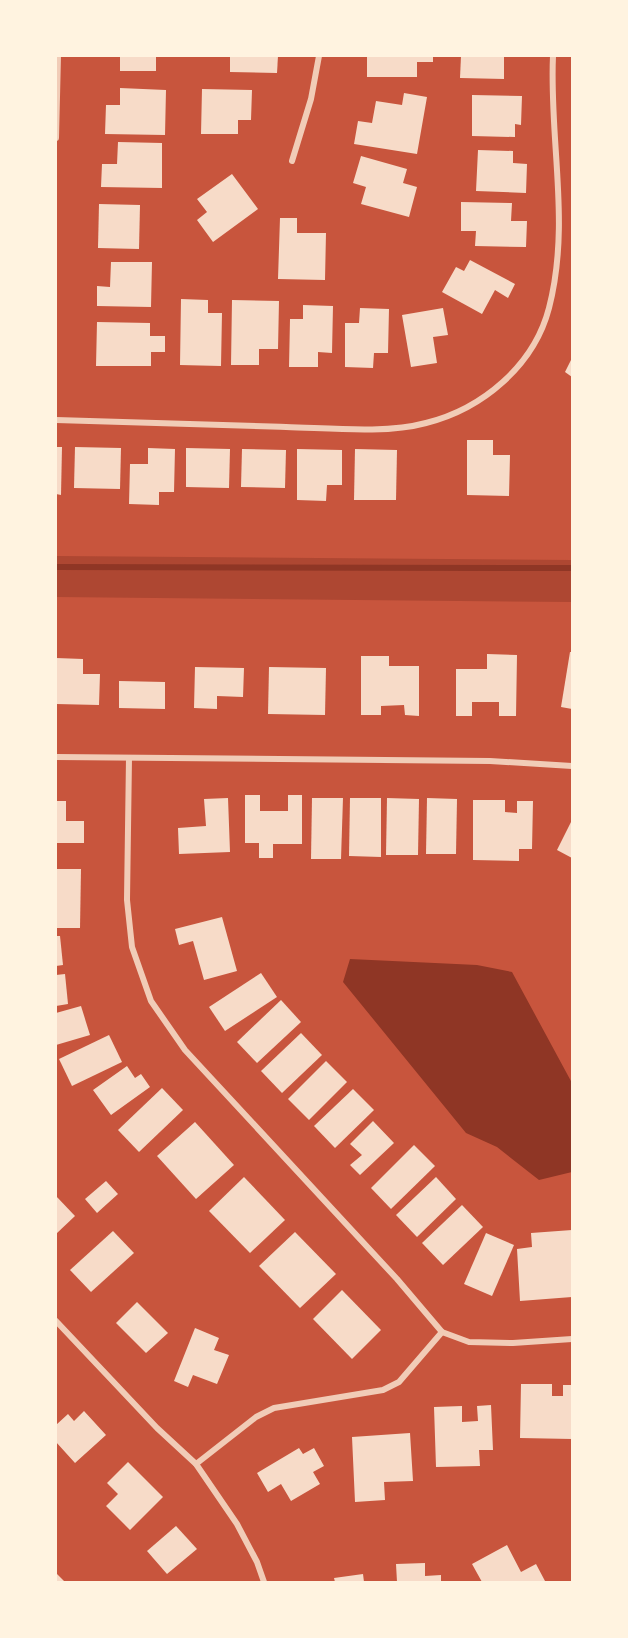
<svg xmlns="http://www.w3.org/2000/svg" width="628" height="1638" font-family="'Titillium Web',sans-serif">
<rect width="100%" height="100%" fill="#c8553d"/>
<path fill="#ae4732" d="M56,556L572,560V602L56,597Z"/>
<path fill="#8f3625" d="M350,959L477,965L512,972L572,1083V1172L539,1180L497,1147L466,1133L343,982Z"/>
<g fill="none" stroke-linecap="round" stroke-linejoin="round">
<path stroke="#8f3625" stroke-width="6" d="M56,567L572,568"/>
</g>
<g fill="#f7dbc8">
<rect x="120" y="56" width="36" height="15"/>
<path d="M230,56H278L277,73L230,72Z"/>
<path d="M367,56H433V62H417V77H367Z"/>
<path d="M461,56H504V79L460,78Z"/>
<path d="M120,88L166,90L165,135L105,134L106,105H120Z"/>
<path d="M202,89L252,90L251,120H238V134H201Z"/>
<path d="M404,93L427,97L417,154L354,144L358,121L372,123L376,101L402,105Z"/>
<path d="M472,95L522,96L521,125L515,124V137L472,136Z"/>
<path d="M118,142L162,143V188L101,187L102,164H117Z"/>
<path d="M478,150L513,151V163L527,164L526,193L476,191Z"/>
<path d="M361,156L407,169L403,183L417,187L409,217L361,204L366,187L353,183Z"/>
<path d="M232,174L258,209L213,242L197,220L207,212L197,199Z"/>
<path d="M461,202L512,203L511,221H527L526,247L475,246L476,231H461Z"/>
<path d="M99,204L140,205L139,249L98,248Z"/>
<path d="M280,218H297V233H326L325,280L278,279Z"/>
<path d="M470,260L515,284L508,298L495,290L482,314L442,292L456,267L464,271Z"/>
<path d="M111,262H152L151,307L97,306V286L110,287Z"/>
<path d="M181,299L208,300V313H222L221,366L180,365Z"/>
<path d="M232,300L279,301L278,349H259V365H231Z"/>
<path d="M303,305L333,306L332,353L318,352V367H289L290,319H303Z"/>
<path d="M360,308L389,309L388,353H374L373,368L345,367V323H359Z"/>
<path d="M443,308L448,335L433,337L437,363L411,367L402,315Z"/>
<path d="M97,322L150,323V336H165V352H151V366H96Z"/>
<path d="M572,358V377L565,372Z"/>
<path d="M467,440H493V455H510L509,496L467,495Z"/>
<path d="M56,447H62L61,495L56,494Z"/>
<path d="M75,447L121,448L120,489L74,488Z"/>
<path d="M148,448L175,449L174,492H159V505L129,504L130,464H148Z"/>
<path d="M186,448L230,449L229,488L186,487Z"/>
<path d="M242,449L286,450L285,488L241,487Z"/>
<path d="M297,449L342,450V485H327L326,501L297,500Z"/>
<path d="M355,449L397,450L396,500H354Z"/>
<path d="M570,652H572V709L561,707Z"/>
<path d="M487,654L517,655L516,716H499V702H472V716H456V669H487Z"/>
<path d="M361,656H389V666H419V716L405,715L404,705L381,706V715H361Z"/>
<path d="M56,658L83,659V674H100L99,705L56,704Z"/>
<path d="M195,667L244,668L243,697L217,696V709L194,708Z"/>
<path d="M269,667L326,668L325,715L268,714Z"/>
<path d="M119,681L165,682V709L119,708Z"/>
<path d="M245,795H260V811H288V795H302V844H273V858H259V843H245Z"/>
<path d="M228,798L230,852L179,854L178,828L206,826L204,799Z"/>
<path d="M312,798H343L341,859H311Z"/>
<path d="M350,798H381V857L349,856Z"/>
<path d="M387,798L419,799L418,855H386Z"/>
<path d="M427,798L457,799L456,854H426Z"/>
<path d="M473,800H505V812L517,813V801H533L532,849H519V861L473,860Z"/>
<path d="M56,801H66V821H84V843H56Z"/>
<path d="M572,820V858L557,850Z"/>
<path d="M56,869H81L80,928H56Z"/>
<path d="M222,917L237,971L204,980L193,941L179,945L175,929Z"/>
<path d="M56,936H60L63,965L56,966Z"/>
<path d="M261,973L277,997L225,1031L209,1007Z"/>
<path d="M65,974L68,1004L56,1006V975Z"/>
<path d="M281,1000L301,1022L257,1063L237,1042Z"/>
<path d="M81,1006L90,1035L56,1045V1013Z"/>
<path d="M301,1033L322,1055L282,1093L261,1071Z"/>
<path d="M109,1035L122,1062L72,1086L59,1059Z"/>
<path d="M326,1061L347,1082L309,1120L288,1099Z"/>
<path d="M127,1066L135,1078L141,1074L150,1087L111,1115L93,1090Z"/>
<path d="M162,1088L183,1110L139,1152L118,1130Z"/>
<path d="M353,1089L374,1110L335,1148L314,1126Z"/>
<path d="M373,1121L394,1143L360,1175L350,1165L362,1155L350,1144Z"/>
<path d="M195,1122L234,1165L196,1199L157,1156Z"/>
<path d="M414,1145L435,1166L391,1209L371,1188Z"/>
<path d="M244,1177L285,1220L250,1253L209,1211Z"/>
<path d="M436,1177L456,1199L417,1237L396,1215Z"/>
<path d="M106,1181L118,1194L97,1213L85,1199Z"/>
<path d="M56,1196L75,1216L56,1234Z"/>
<path d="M462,1205L483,1227L443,1265L422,1243Z"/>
<path d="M572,1230V1297L520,1301L517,1249L532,1247L531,1233Z"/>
<path d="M113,1231L134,1253L91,1292L70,1270Z"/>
<path d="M295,1232L336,1274L300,1308L259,1266Z"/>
<path d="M486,1233L514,1245L492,1296L464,1284Z"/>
<path d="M342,1290L381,1330L352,1359L313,1319Z"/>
<path d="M137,1302L168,1333L146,1353L116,1323Z"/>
<path d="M195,1328L219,1338L214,1350L229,1355L217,1384L193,1375L188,1387L174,1381Z"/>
<path d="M521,1384H552V1396H563V1385H572V1439L520,1438Z"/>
<path d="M491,1405L493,1450H479L480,1466L436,1467L434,1407L462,1406V1422L478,1421L477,1406Z"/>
<path d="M84,1411L106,1435L75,1463L56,1442V1425L68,1414L74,1421Z"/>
<path d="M410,1433L413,1481L384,1482L385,1500L355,1502L352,1437Z"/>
<path d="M299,1448L303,1454L314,1448L324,1466L313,1472L320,1484L291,1501L281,1484L268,1492L257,1473Z"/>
<path d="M128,1462L163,1497L130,1530L106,1506L118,1494L107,1483Z"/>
<path d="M176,1526L197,1549L167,1574L147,1551Z"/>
<path d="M507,1545L521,1572L536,1564L545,1581L482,1582L472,1564Z"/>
<path d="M425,1563V1576L441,1575V1582H397L396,1564Z"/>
<path d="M56,1573L65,1582H56Z"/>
<path d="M363,1574L364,1582H335L334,1578Z"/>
</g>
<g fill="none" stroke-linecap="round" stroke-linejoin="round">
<g stroke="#f1ccb7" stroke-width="6">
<path d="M56,138L58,56"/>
<path d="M292,161L311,99L319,56"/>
<path d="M56,420C132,422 209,425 286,427C328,428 386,434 426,423C482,409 534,366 549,308C571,223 549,141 553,56"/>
<path d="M56,757L490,761L572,766"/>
<path d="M129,758L127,900L132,947L151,1001L185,1050L397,1279L442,1332L469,1342L513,1343L572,1339"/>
<path d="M56,1321L157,1428L196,1464L237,1524L257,1562L264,1582"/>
<path d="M196,1464L256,1417L274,1408L383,1390L399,1382L442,1332"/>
</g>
</g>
<rect width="628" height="1638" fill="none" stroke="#fff3e0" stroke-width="114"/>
</svg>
